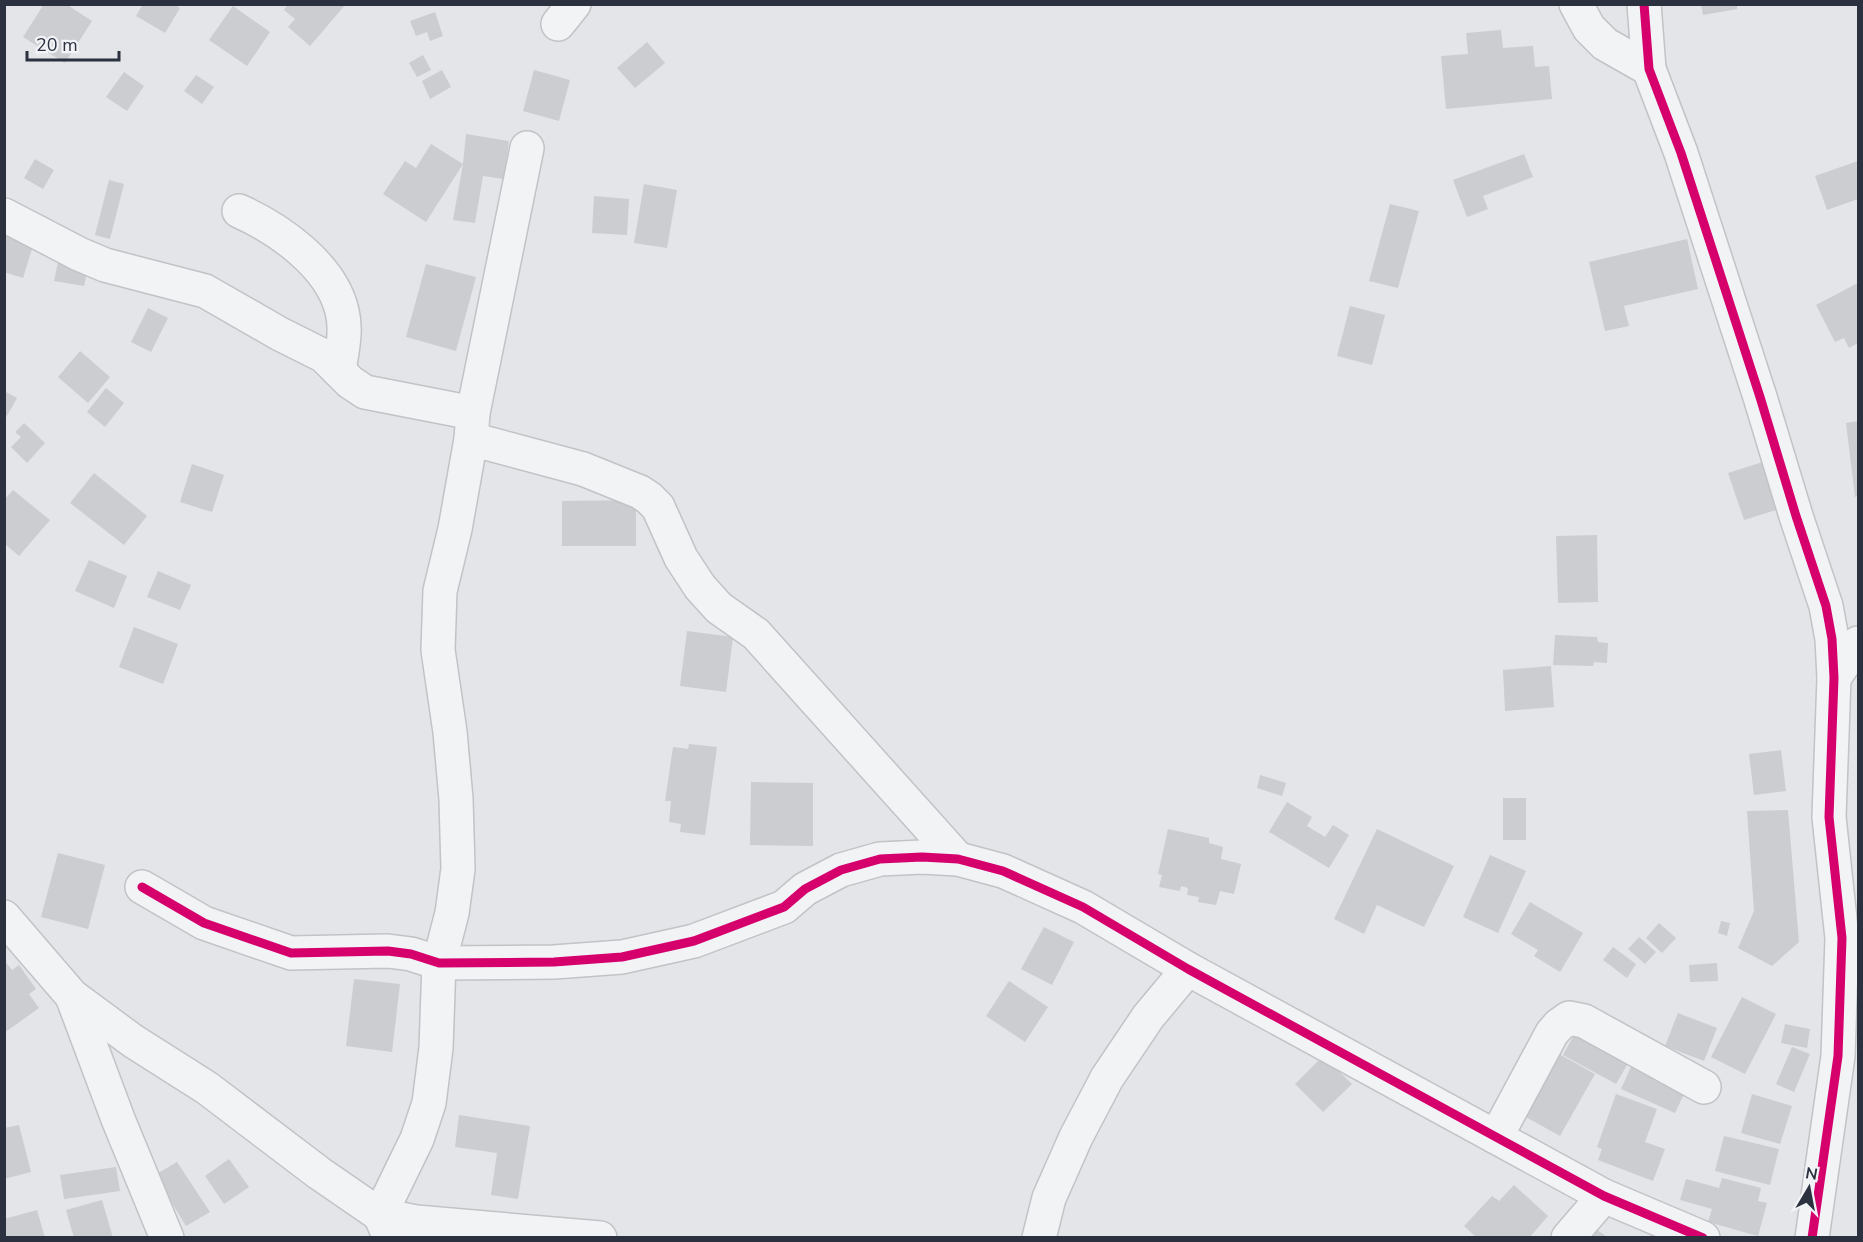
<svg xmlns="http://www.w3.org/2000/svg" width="1863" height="1242" font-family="'Nunito Sans',sans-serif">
<rect width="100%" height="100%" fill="#e3e5e8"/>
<g fill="#cbcdd0">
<path d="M44,4H66L92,21L65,63L23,37Z"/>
<path d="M143,4H174L180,8L165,33L136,16Z"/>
<path d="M288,4H346L310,46L288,27L295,19L284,10Z"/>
<path d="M1701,4H1737V9L1703,15Z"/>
<path d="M233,6L270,32L247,66L209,40Z"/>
<path d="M435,12L443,36L430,41L427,32L416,36L410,21Z"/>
<path d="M1501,30L1503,48L1533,46L1535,67L1549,66L1552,99L1446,109L1441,56L1468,54L1466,33Z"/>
<path d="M647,42L665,63L635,88L617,68Z"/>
<path d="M423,55L431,70L417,77L409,63Z"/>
<path d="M442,70L451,87L430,99L422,81Z"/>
<path d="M534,70L570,80L559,121L523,111Z"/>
<path d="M124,72L144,86L127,111L106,97Z"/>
<path d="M196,75L214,87L202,104L184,91Z"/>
<path d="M466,134L509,141L504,179L483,176L475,223L453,220L463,164Z"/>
<path d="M431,144L463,164L426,222L383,194L405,161L416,168Z"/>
<path d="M1524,154L1533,177L1483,196L1488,209L1467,217L1453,180Z"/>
<path d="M35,159L54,170L43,189L24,178Z"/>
<path d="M1858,161V199L1827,210L1815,176Z"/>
<path d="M109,180L124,184L110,239L95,235Z"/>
<path d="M644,184L677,190L667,248L634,243Z"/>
<path d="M594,196L629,199L627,235L592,233Z"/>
<path d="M1390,204L1419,211L1398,288L1369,281Z"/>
<path d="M4,226L36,236L23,278L4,272Z"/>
<path d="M1687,239L1698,289L1624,306L1629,326L1605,331L1589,262Z"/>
<path d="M58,262L88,268L84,286L54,281Z"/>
<path d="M426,264L476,277L456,351L406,337Z"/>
<path d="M1858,283V343L1849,348L1844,338L1835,342L1816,305Z"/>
<path d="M1350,306L1385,315L1372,365L1337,356Z"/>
<path d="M148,308L168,318L151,352L131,342Z"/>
<path d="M80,351L110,377L88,403L58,377Z"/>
<path d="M106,388L124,403L105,427L87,412Z"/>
<path d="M4,391L17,398L4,421Z"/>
<path d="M1858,421V496L1855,497L1846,423Z"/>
<path d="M24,423L45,443L27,463L11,447L21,437L15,432Z"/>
<path d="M1766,461L1782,508L1744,520L1728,473Z"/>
<path d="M192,464L224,475L212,512L180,502Z"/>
<path d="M94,473L147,516L124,545L70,503Z"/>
<path d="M13,490L50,520L19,556L4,543V500Z"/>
<path d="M636,500V546H562V501Z"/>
<path d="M1597,535L1598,602L1558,603L1556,536Z"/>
<path d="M89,560L127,576L114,608L75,591Z"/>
<path d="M158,571L191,585L180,610L147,597Z"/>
<path d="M134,627L178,644L163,684L119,667Z"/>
<path d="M687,631L733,637L726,692L680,686Z"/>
<path d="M1555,635L1597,637L1598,642L1608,643L1607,663L1594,662L1593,666L1553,665Z"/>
<path d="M1551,666L1554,707L1505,711L1503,670Z"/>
<path d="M689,744L717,747L705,835L680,832L681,824L669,822L671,801H665L673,747L688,749Z"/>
<path d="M1781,750L1786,791L1754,795L1749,754Z"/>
<path d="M1260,775L1286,783L1282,796L1257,788Z"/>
<path d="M751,782L813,783V846L750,845Z"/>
<rect x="1503" y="798" width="23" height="42"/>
<path d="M1287,802L1312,817L1307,826L1325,837L1333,825L1349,835L1329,868L1269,832Z"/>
<path d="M1788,810L1799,942L1772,966L1738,948L1754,911L1747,811Z"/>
<path d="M1168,829L1209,838V843L1223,847L1221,859L1241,864L1234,894L1220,891L1216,905L1198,902L1199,897L1187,895L1188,888L1181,886L1180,891L1159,887L1162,875L1158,874Z"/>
<path d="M1377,829L1454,866L1424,927L1377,905L1364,934L1334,919Z"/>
<path d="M58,853L105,865L88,929L41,917Z"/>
<path d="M1490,855L1526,871L1498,933L1463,917Z"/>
<path d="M1530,902L1583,933L1560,972L1534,956L1538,950L1511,934Z"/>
<path d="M1721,921L1730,923L1727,936L1718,933Z"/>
<path d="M1659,923L1676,938L1662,953L1646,938Z"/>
<path d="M1044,927L1074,942L1052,985L1021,969Z"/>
<path d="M1639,937L1656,952L1645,964L1628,949Z"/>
<path d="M1613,947L1636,964L1627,978L1603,960Z"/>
<path d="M4,960L12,970L19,965L36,989L29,994L39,1008L4,1033Z"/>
<path d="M1717,963L1718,981L1690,982L1689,965Z"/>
<path d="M354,979L400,984L392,1052L346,1046Z"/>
<path d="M1009,981L1048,1007L1025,1042L986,1016Z"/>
<path d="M1742,997L1776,1014L1745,1074L1711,1057Z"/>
<path d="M1678,1013L1717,1028L1704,1061L1665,1046Z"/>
<path d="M1580,1024L1634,1053L1616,1084L1563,1055Z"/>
<path d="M1785,1024L1810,1029L1807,1048L1781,1043Z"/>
<path d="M1792,1047L1810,1054L1794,1092L1776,1084Z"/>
<path d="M1550,1049L1595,1074L1560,1136L1515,1111Z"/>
<path d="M1323,1056L1352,1084L1323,1112L1295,1084Z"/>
<path d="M1635,1058L1684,1094L1675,1113L1621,1089Z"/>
<path d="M1616,1094L1657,1109L1645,1142L1665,1149L1653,1181L1598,1160L1602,1149L1597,1147Z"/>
<path d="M1752,1094L1792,1106L1780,1144L1741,1133Z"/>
<path d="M459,1115L530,1126L518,1199L491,1195L497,1153L455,1147Z"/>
<path d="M19,1125L31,1172L4,1179V1128Z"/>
<path d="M1724,1136L1779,1149L1770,1185L1715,1171Z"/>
<path d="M229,1159L249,1187L224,1204L205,1176Z"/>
<path d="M177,1162L210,1212L186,1226L155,1175Z"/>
<path d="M116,1167L120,1191L64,1199L60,1175Z"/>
<path d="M1722,1178L1761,1188L1758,1201L1767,1203L1758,1236L1708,1222L1712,1209L1680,1200L1686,1179L1719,1188Z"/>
<path d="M1514,1185L1548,1216L1529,1238H1477L1464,1226L1492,1196L1499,1201Z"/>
<path d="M102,1200L113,1238H74L66,1210Z"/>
<path d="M37,1210L45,1238H5L4,1219Z"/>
<path d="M1597,1230L1609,1238H1593Z"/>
</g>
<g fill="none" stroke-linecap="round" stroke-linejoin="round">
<g stroke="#c1c3c6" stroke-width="36">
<g id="minor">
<path d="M1576,4L1589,28L1605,44L1649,69"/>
<path d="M1644,4L1649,69L1681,153L1760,397L1796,516L1826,606L1832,639L1834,678L1829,817L1842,938L1838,1056L1812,1238"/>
<path d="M558,24L574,4"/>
<path d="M239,211C279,229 331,265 342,311C347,331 342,351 339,371"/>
<path d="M4,215L79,254L105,265L205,291L280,334L324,356L350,382L365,392L473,413"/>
<path d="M471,439L583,469L640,492L649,498L658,507L681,558L700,587L719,608L756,634L958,859"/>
<path d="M1834,678L1858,643"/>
<path d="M142,887L204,923L291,953L388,951L411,954L439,963L554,962L622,957L694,941L784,907L805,889L841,870L880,859L922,857L958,859L1003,871L1083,907L1188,969L1604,1196L1703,1238"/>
<path d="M4,917L72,996L133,1041L207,1088L319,1173L380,1215L416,1222L600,1238"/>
<path d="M72,996L118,1119L167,1238"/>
<path d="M1496,1137L1552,1033L1559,1025L1569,1018L1584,1021L1704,1087"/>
<path d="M390,1238L380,1215L417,1139L429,1103L436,1048L439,963L452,913L458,869L456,799L450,732L438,650L440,591L455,529L471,439L473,413L527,148"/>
<path d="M1039,1238L1049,1198L1076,1137L1107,1078L1148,1017L1188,969"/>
<path d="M1568,1238L1604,1196"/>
</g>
</g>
<use href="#minor" stroke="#f2f3f5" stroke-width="33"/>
<g stroke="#f1f3f7" stroke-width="13">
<g id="cycleway">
<path d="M1644,4L1649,69L1681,153L1760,397L1796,516L1826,606L1832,639L1834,678L1829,817L1842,938L1838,1056L1812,1238"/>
<path d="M142,887L204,923L291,953L388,951L411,954L439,963L554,962L622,957L694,941L784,907L805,889L841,870L880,859L922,857L958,859L1003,871L1083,907L1188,969L1604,1196L1703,1238"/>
</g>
</g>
<use href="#cycleway" stroke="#d6006c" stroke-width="9"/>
</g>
<rect width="1863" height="1242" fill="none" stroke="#2b313f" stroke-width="12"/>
<g transform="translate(1809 1188) rotate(10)" stroke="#f1f3f7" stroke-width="4.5" paint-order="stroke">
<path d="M0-4.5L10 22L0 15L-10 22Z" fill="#2b313f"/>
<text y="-9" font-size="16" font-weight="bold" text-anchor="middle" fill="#2b313f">N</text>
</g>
<path d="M27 51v9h92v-9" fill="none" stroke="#2b313f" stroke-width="3"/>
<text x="36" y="51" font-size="18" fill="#2b313f" stroke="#f1f3f7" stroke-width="4.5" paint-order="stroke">20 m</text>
</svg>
